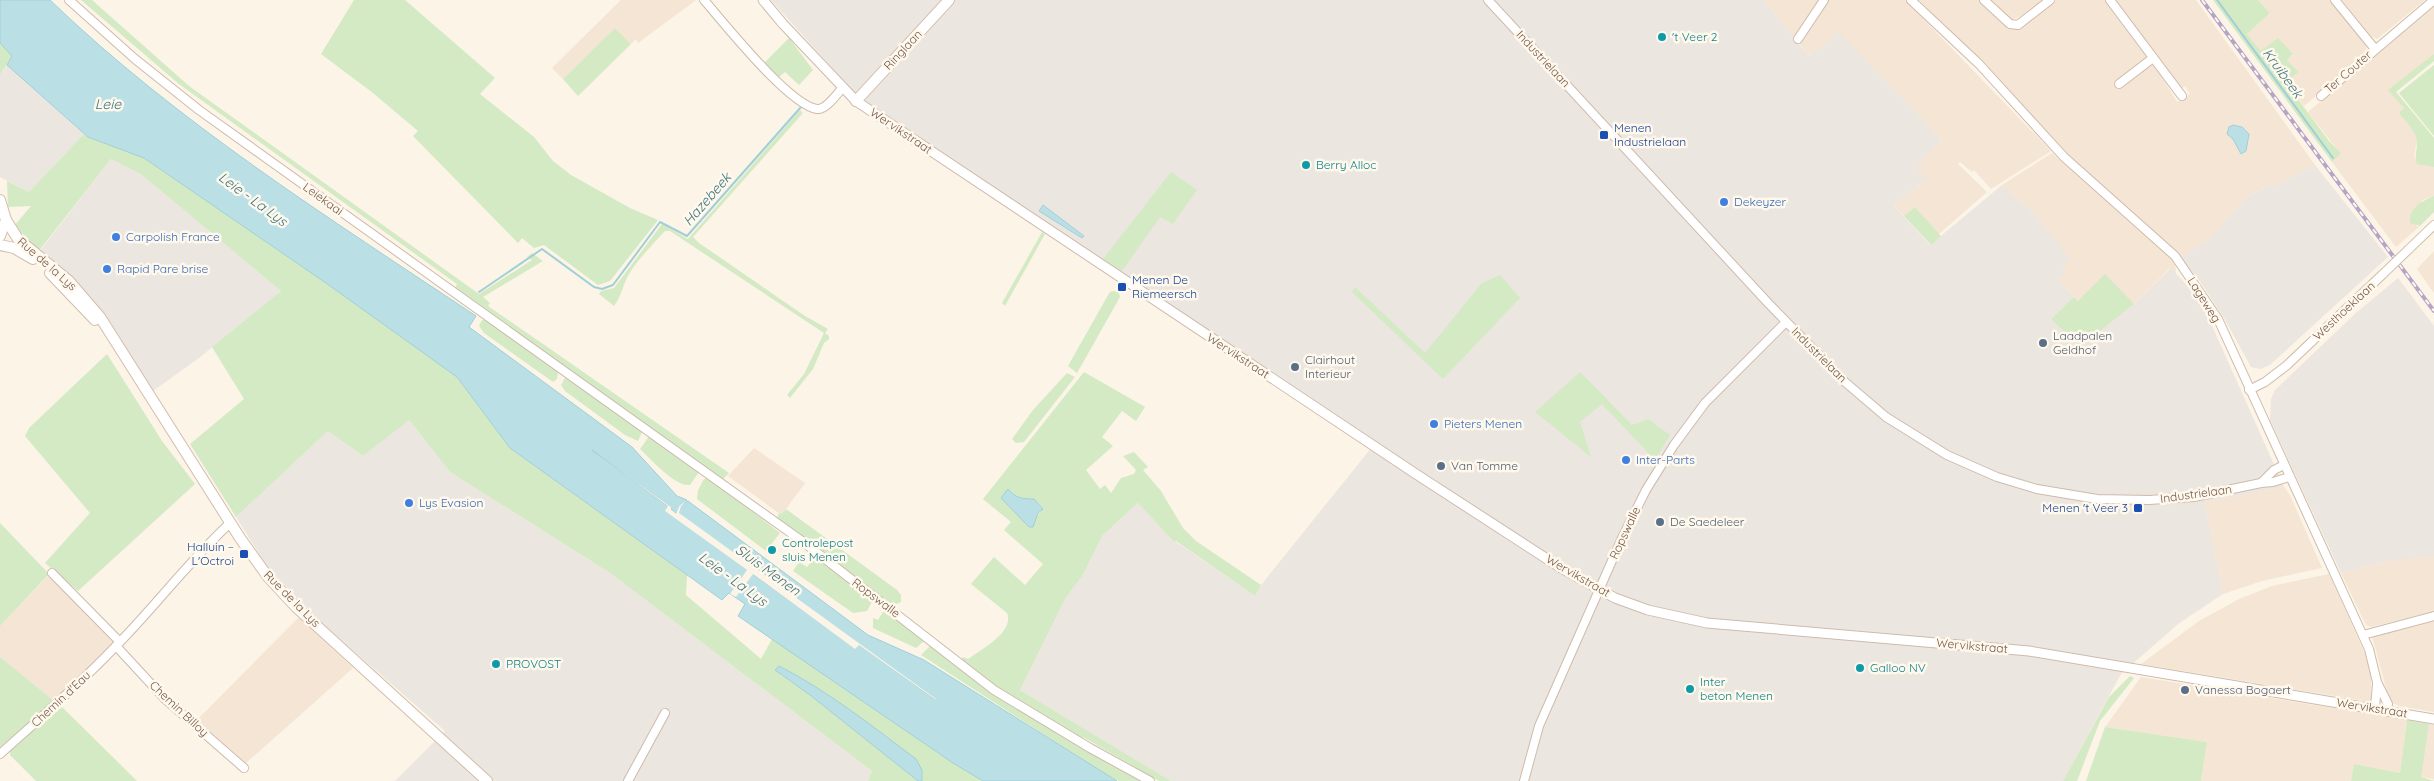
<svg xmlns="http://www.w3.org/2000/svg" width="2434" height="781" font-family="Quicksand,sans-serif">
<rect width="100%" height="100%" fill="#fcf4e6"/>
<g fill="#f4e5d4">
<path d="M621,0H696L638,43L636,39L631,44L615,28L563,79L552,68Z"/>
<path d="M1763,0H1822L1815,13L1794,38Z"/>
<path d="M1828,0H1905L2051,151L1991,189L1974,170L1972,172L1960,162L1958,164L1987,192L1939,234L1915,207L1904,216L1894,206L1926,179L1915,167L1941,139L1839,33L1809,56L1799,43Z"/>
<path d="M1919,0H1980L2010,29L2017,27L2055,0H2107L2147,54L2146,59L2116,81L2120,85L2151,64H2154L2177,102L2190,94L2185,86L2181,89L2115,0H2196L2315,165L2282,183L2268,186L2248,196L2208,240L2180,258L2063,152L1968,49Z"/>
<path d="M1989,0H2043L2019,17L2013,19L2007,17Z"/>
<path d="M2258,0H2331L2366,44L2367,53L2304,106L2286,83L2287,60L2293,55L2261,51L2247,34L2270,13Z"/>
<path d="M2342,0H2425L2377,39L2371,36Z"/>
<path d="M2434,5V54L2389,90L2404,108L2399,113L2414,130L2417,142L2414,156L2417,163L2434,167V196L2422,200L2416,226H2420L2396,247L2332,162L2340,153L2308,112Z"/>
<path d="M2052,153L2175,262L2176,274L2170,268L2134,304L2125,295L2078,301L2058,279L2062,266L2069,258L2035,215L2002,185Z"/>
<path d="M2434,251V293L2417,269Z"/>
<path d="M754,448L805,483L786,509L780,514L728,476Z"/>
<path d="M2284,487L2290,495L2322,568L2262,581L2223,594L2205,502Z"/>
<path d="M2419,556H2434V611L2371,627L2366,625L2341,573L2388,561Z"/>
<path d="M2329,574L2365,654L2371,673V702L2141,664L2199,621L2239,599L2272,586Z"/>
<path d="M48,576L115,642L54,701L0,657V626Z"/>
<path d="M299,617L353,668L246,763L197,720Z"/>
<path d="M2434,621V712L2399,706L2393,703L2388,695L2372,636Z"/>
<path d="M2141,677L2407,720L2400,773L2354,764L2351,781H2201L2207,742L2105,727Z"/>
<path d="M2429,724L2434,725V779L2420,777Z"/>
</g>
<g fill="#ece6e0">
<path d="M771,0H1763L1809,56L1839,32L1941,139L1916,167L1927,178L1894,206L1930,245L2002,185L2035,215L2070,258L2062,266L2067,271L2058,279L2074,297L2051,319L2080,347L2134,304L2171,268L2190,289L2209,319L2284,487L2205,502L2223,594L2178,624L2121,674L2063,781H1171L1020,690L1065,599L1083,575L1103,535L1138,503L1174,542L1175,541L1255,596L1261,585L1376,442L860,99Z"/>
<path d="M7,65L84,134L29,192L0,177V75Z"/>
<path d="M111,159L142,175L281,291L199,358L153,391L117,334L83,289L39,252Z"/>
<path d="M2315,165L2388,257L2270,365L2260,369L2251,367L2224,318L2199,280L2180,258L2208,240L2248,196L2268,186L2282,183Z"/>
<path d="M2398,278L2434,326V556L2388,561L2341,573L2270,420L2271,399L2275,390L2357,312Z"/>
<path d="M408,419L450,472L610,573L872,771L868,781H395L445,731L314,616L268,568L236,517L328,431L363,456Z"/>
</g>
<g fill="#d3eac4" fill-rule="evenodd">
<path d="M81,0H92L189,86L479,294L532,260L527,257L532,253L543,261L483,297L490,303L488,306L729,473L723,479L454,290L457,284L179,84Z"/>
<path d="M354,0H405L495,78L480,94L534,137L553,161L571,175L630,208L658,220L610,281L598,285L544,245L534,248L522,238L518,243L413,136L418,131L373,93L321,54Z"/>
<path d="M2213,0H2258L2270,13L2247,34L2261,51L2278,38L2293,54L2287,60L2298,72L2286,83L2329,141L2341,153L2332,162Z"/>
<path d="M615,28L631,44L578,96L563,79Z"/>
<path d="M789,38L813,70L799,85L785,72L778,78L763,64Z"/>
<path d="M0,43L12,56L0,75Z"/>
<path d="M2434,54V61L2396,92L2434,138V167L2417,164C2414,155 2417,152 2417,144C2417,131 2407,123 2399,113L2404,108L2388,90Z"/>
<path d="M2434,65V136L2399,93Z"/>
<path d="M800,110L803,113L693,237L699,243L805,316L828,329L825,333L829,336V339L824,343L813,369L790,398L787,395L804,374L824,333L670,231H665C652,245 639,258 629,274C623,284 622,295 614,306L599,294L601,291L614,288L662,224L688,239Z"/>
<path d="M84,134L88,137L144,158L326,283L457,377L510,448L687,575L686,595L761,659L772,639L953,763L983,781H922V770C876,733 832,691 778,666L781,675L810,695L918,781H868L872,771L610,573L450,472L409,420L363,456L328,431L236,517L190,444L244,399L212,347L281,291L142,175L111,159L38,252L15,225L31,206L8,207L7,181L29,192Z"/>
<path d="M1171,172L1197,190L1173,224L1160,217L1122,271L1103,259Z"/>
<path d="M2434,196V212L2420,226L2410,223C2408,208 2422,201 2434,196Z"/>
<path d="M1915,207L1941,236L1931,245L1904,216Z"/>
<path d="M1042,232L1045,234L1005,306L1002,303Z"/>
<path d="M2105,274L2134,304L2080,347L2051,319L2074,297L2078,301Z"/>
<path d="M1500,275L1520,298L1443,379L1352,292L1355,287L1425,353L1482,283Z"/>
<path d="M1114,291L1119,293L1120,297L1077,373L1068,366L1107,297L1110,292Z"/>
<path d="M482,320H486L558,372L557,379L553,382L484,333L479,326Z"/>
<path d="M107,354L162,441L195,484L78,591L45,563L90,513L25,436L29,428Z"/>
<path d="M1084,372L1145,407L1136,421L1122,411L1102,437L1113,446L1086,470L1100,489L1105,485L1111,493L1121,478L1134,474L1136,470L1123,456L1134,452L1148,467L1143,470L1161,491L1183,528L1196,541L1261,585L1255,596L1176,541L1174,542L1138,503L1103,535L1083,575L1065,599L1020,690L1171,781H1159L1083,737L1078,746L1142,781H1119L1108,776L921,655L931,645L957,666L963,657L968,659C980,650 1015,632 1007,613L971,584L994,557L1025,585L1043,564L1004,530L1011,522L983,499ZM1008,489C1015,498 1023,498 1034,499L1043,508L1034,521L1002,498Z"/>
<path d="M1580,372L1632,425L1648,419L1670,435L1655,460L1602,404L1580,422L1591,457L1535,412Z"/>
<path d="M1067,373L1075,377L1024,442L1016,443L1012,439L1033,410Z"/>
<path d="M566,376L643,430L638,441L625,435L565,391L561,385Z"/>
<path d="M650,435L699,472L690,485C675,487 651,459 640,449Z"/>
<path d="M709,478L780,533L766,551L697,499L698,490L704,479Z"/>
<path d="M786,509L897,590L901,595V602L892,606L777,518L779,513L781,514Z"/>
<path d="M0,523L49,574L0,626Z"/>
<path d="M815,557L871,597L873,600L867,611L853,613L793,571L799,562L807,567Z"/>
<path d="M885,609L921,637L924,641L916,648L873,628V618L878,620Z"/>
<path d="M0,657L54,701L0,747Z"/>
<path d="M2130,676L2134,678L2100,721L2077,781H2063L2109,697Z"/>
<path d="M62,707L137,781H36L10,755V750Z"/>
<path d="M2407,720L2429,724L2421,777L2434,781H2351L2354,764L2400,773Z"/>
<path d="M2105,727L2207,742L2201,781H2086Z"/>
</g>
<g fill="#bae0e6" stroke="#a0cfd8" fill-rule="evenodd">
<path d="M0,0H50C178,123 329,218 476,316L469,327L632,447L677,496L687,500L680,505L688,501L868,635L924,660L1117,781H983L953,763L738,616L745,604L729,593L722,600L510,448L457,377L326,283L144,158L88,137L7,65L12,56L0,43ZM592,450L671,507V509L677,514L936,700L859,644L855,648L666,511L669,507Z"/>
<path d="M2233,125L2242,127L2249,134L2246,151L2241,154L2233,139L2227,134L2229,127Z"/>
<path d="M1043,205L1084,236L1082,238L1039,211Z"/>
<path d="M1008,489C1015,498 1023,499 1034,499L1043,509L1038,513L1033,527H1029L1001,498Z"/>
<path d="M779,666C828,691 872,726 916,759L922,770V781H918L810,695L775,670Z"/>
</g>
<path fill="#fcf4e6" d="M592,450L671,507V510L676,514L680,505L687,500L681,506L679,513L936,699V700L859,645L855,649L753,574L736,597L730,594L747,570L665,511L668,506Z"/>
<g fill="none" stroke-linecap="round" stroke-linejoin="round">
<g stroke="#a0cfd8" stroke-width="2">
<path d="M2217,0L2333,158"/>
<path d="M479,292L542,249L594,287L602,289L613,285L660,222L687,236L801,107"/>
</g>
<g stroke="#cebbac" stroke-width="10">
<g id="minor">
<path d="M69,0L135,59L199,110L802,541L994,690L1090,748L1150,781"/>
<path d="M704,0C724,23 789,105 817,109C826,110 838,93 843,87"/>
<path d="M1488,0L1769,304L1845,382L1886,417L1947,455L1997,477L2037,489L2097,499L2149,500L2194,497L2261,483L2273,482L2289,477"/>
<path d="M1911,0L1979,64L2064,157L2175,256L2218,319L2369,649L2377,682L2388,704L2387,710"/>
<path d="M1984,0L2010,24L2018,25L2050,0"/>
<path d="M2110,0L2182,96"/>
<path d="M2335,0L2375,49"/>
<path d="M1798,39L1824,0"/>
<path d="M2119,84L2153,58"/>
<path d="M2321,96L2434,0"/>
<path d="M2409,249L2434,225"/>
<path d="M2249,390L2265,382L2286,366L2384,273"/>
<path d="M2261,483L2274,470L2284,465"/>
<path d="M52,573L119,641"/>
<path d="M2363,635L2434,616"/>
<path d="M116,646L165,699L244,768"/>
<path d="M2375,708L2377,684"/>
<path d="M0,754C39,719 78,686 114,648C154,608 188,562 230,523"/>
<path d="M628,781L665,713"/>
<path d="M1524,781L1539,726L1622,538L1646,490L1674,445L1705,403L1786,322"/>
</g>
</g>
<g stroke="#cebbac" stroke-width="11">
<path id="tertiary" d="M763,0L783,24L856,101L1416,474L1561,568L1615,598L1648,610L1707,623L2029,651L2434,719"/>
</g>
<g stroke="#d3bdac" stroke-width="12">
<g id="secondary">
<path d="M856,101L949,0"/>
<path d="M0,200L6,220L0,236"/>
<path d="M6,220L18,239L69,281L100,317L240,538L268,577L296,607L487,781"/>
<path d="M0,245L14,248L33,259"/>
<path d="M50,273L95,320"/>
</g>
</g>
<use href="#minor" stroke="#fff" stroke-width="8"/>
<use href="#tertiary" stroke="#fff" stroke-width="9"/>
<use href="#secondary" stroke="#fff" stroke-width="10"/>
<g stroke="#b6a4c6" stroke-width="4">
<path id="rail" d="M2202,0L2434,311"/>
</g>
<use href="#rail" stroke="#fff8ec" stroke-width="2" stroke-dasharray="5.5" stroke-linecap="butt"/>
<g stroke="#cebbac" stroke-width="10" stroke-linecap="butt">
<path id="minor-bridge" d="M2384,273L2409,249"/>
</g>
<use href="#minor-bridge" stroke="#fff" stroke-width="8"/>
</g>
<g fill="#0f9aa8" stroke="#fff8ec" stroke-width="2">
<circle cx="1662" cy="37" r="5"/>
<circle cx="1306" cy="165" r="5"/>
<circle cx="772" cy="550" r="5"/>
<circle cx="496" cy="664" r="5"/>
<circle cx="1860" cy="668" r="5"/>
<circle cx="1690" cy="689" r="5"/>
</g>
<g fill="#1a4fb4" stroke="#fff8ec" stroke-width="2">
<rect x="1599" y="130" width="10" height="10" rx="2.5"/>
<rect x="1117" y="282" width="10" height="10" rx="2.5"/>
<rect x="2133" y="503" width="10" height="10" rx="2.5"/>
<rect x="239" y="549" width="10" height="10" rx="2.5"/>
</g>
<g fill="#3f7fe0" stroke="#fff8ec" stroke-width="2">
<circle cx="1724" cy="202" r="5"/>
<circle cx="116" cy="237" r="5"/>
<circle cx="107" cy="269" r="5"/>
<circle cx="1434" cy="424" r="5"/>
<circle cx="1626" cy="460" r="5"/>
<circle cx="409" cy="503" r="5"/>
</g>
<g fill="#5c6f8a" stroke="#fff8ec" stroke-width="2">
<circle cx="2043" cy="343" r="5"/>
<circle cx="1295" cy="367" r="5"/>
<circle cx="1441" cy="466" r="5"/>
<circle cx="1660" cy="522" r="5"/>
<circle cx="2185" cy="690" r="5"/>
</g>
<g text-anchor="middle" stroke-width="5" stroke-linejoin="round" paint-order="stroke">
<g font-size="12" fill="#0d838f" stroke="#fff8ec" text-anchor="start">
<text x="1672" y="41">'t Veer 2</text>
<text x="1316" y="169">Berry Alloc</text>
<text x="782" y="547">Controlepost<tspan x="782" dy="14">sluis Menen</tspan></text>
<text x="506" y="668">PROVOST</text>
<text x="1870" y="672">Galloo NV</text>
<text x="1700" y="686">Inter<tspan x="1700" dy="14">beton Menen</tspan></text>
</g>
<g font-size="12" fill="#765a4a" stroke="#fff8ec">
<text transform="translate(903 50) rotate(-47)" y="4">Ringlaan</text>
<text transform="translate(1543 59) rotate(47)" y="4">Industrielaan</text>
<text transform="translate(2348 72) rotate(-41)" y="4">Ter Couter</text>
<text transform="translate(901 131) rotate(34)" y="4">Wervikstraat</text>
<text transform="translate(323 199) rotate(36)" y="4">Leiekaai</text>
<text transform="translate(47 264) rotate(41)" y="4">Rue de la Lys</text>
<text transform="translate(2204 300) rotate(58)" y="4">Lageweg</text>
<text transform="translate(2344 311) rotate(-43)" y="4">Westhoeklaan</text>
<text transform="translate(1819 355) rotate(45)" y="4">Industrielaan</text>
<text transform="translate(1238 356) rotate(33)" y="4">Wervikstraat</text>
<text transform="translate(2196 494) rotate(-8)" y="4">Industrielaan</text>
<text transform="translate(1625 533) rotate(-65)" y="4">Ropswalle</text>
<text transform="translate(1578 576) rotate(30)" y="4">Wervikstraat</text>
<text transform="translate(876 598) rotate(37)" y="4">Ropswalle</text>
<text transform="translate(292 599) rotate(45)" y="4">Rue de la Lys</text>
<text transform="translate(1972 646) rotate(5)" y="4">Wervikstraat</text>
<text transform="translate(61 699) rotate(-43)" y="4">Chemin d'Eau</text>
<text transform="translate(2372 708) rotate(9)" y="4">Wervikstraat</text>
<text transform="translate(179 709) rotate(43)" y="4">Chemin Billoy</text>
</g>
<g font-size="12" fill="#164399" stroke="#fff8ec" text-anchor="start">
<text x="1614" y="132">Menen<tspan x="1614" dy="14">Industrielaan</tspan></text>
<text x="1132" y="284">Menen De<tspan x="1132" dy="14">Riemeersch</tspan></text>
<text x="2128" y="512" text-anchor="end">Menen 't Veer 3</text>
<text x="234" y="551" text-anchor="end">Halluin –<tspan x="234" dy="14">L'Octroi</tspan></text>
</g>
<g font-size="12" fill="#366cbe" stroke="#fff8ec" text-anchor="start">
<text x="1734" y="206">Dekeyzer</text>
<text x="126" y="241">Carpolish France</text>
<text x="117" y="273">Rapid Pare brise</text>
<text x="1444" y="428">Pieters Menen</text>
<text x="1636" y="464">Inter-Parts</text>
<text x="419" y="507">Lys Evasion</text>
</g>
<g font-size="12" fill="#4e5e75" stroke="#fff8ec" text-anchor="start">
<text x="2053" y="340">Laadpalen<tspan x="2053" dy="14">Geldhof</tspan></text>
<text x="1305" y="364">Clairhout<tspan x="1305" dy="14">Interieur</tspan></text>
<text x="1451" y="470">Van Tomme</text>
<text x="1670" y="526">De Saedeleer</text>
<text x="2195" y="694">Vanessa Bogaert</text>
</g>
<g font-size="14" font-style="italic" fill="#407782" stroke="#fff8ec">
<text transform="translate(2283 73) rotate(54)" y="5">Kruibeek</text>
<text x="108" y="109">Leie</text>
<text transform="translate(253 199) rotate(36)" y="5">Leie - La Lys</text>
<text transform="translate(707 199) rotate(-49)" y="5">Hazebeek</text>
<text transform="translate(768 570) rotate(36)" y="5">Sluis Menen</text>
<text transform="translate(733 579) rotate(36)" y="5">Leie - La Lys</text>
</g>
</g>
</svg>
